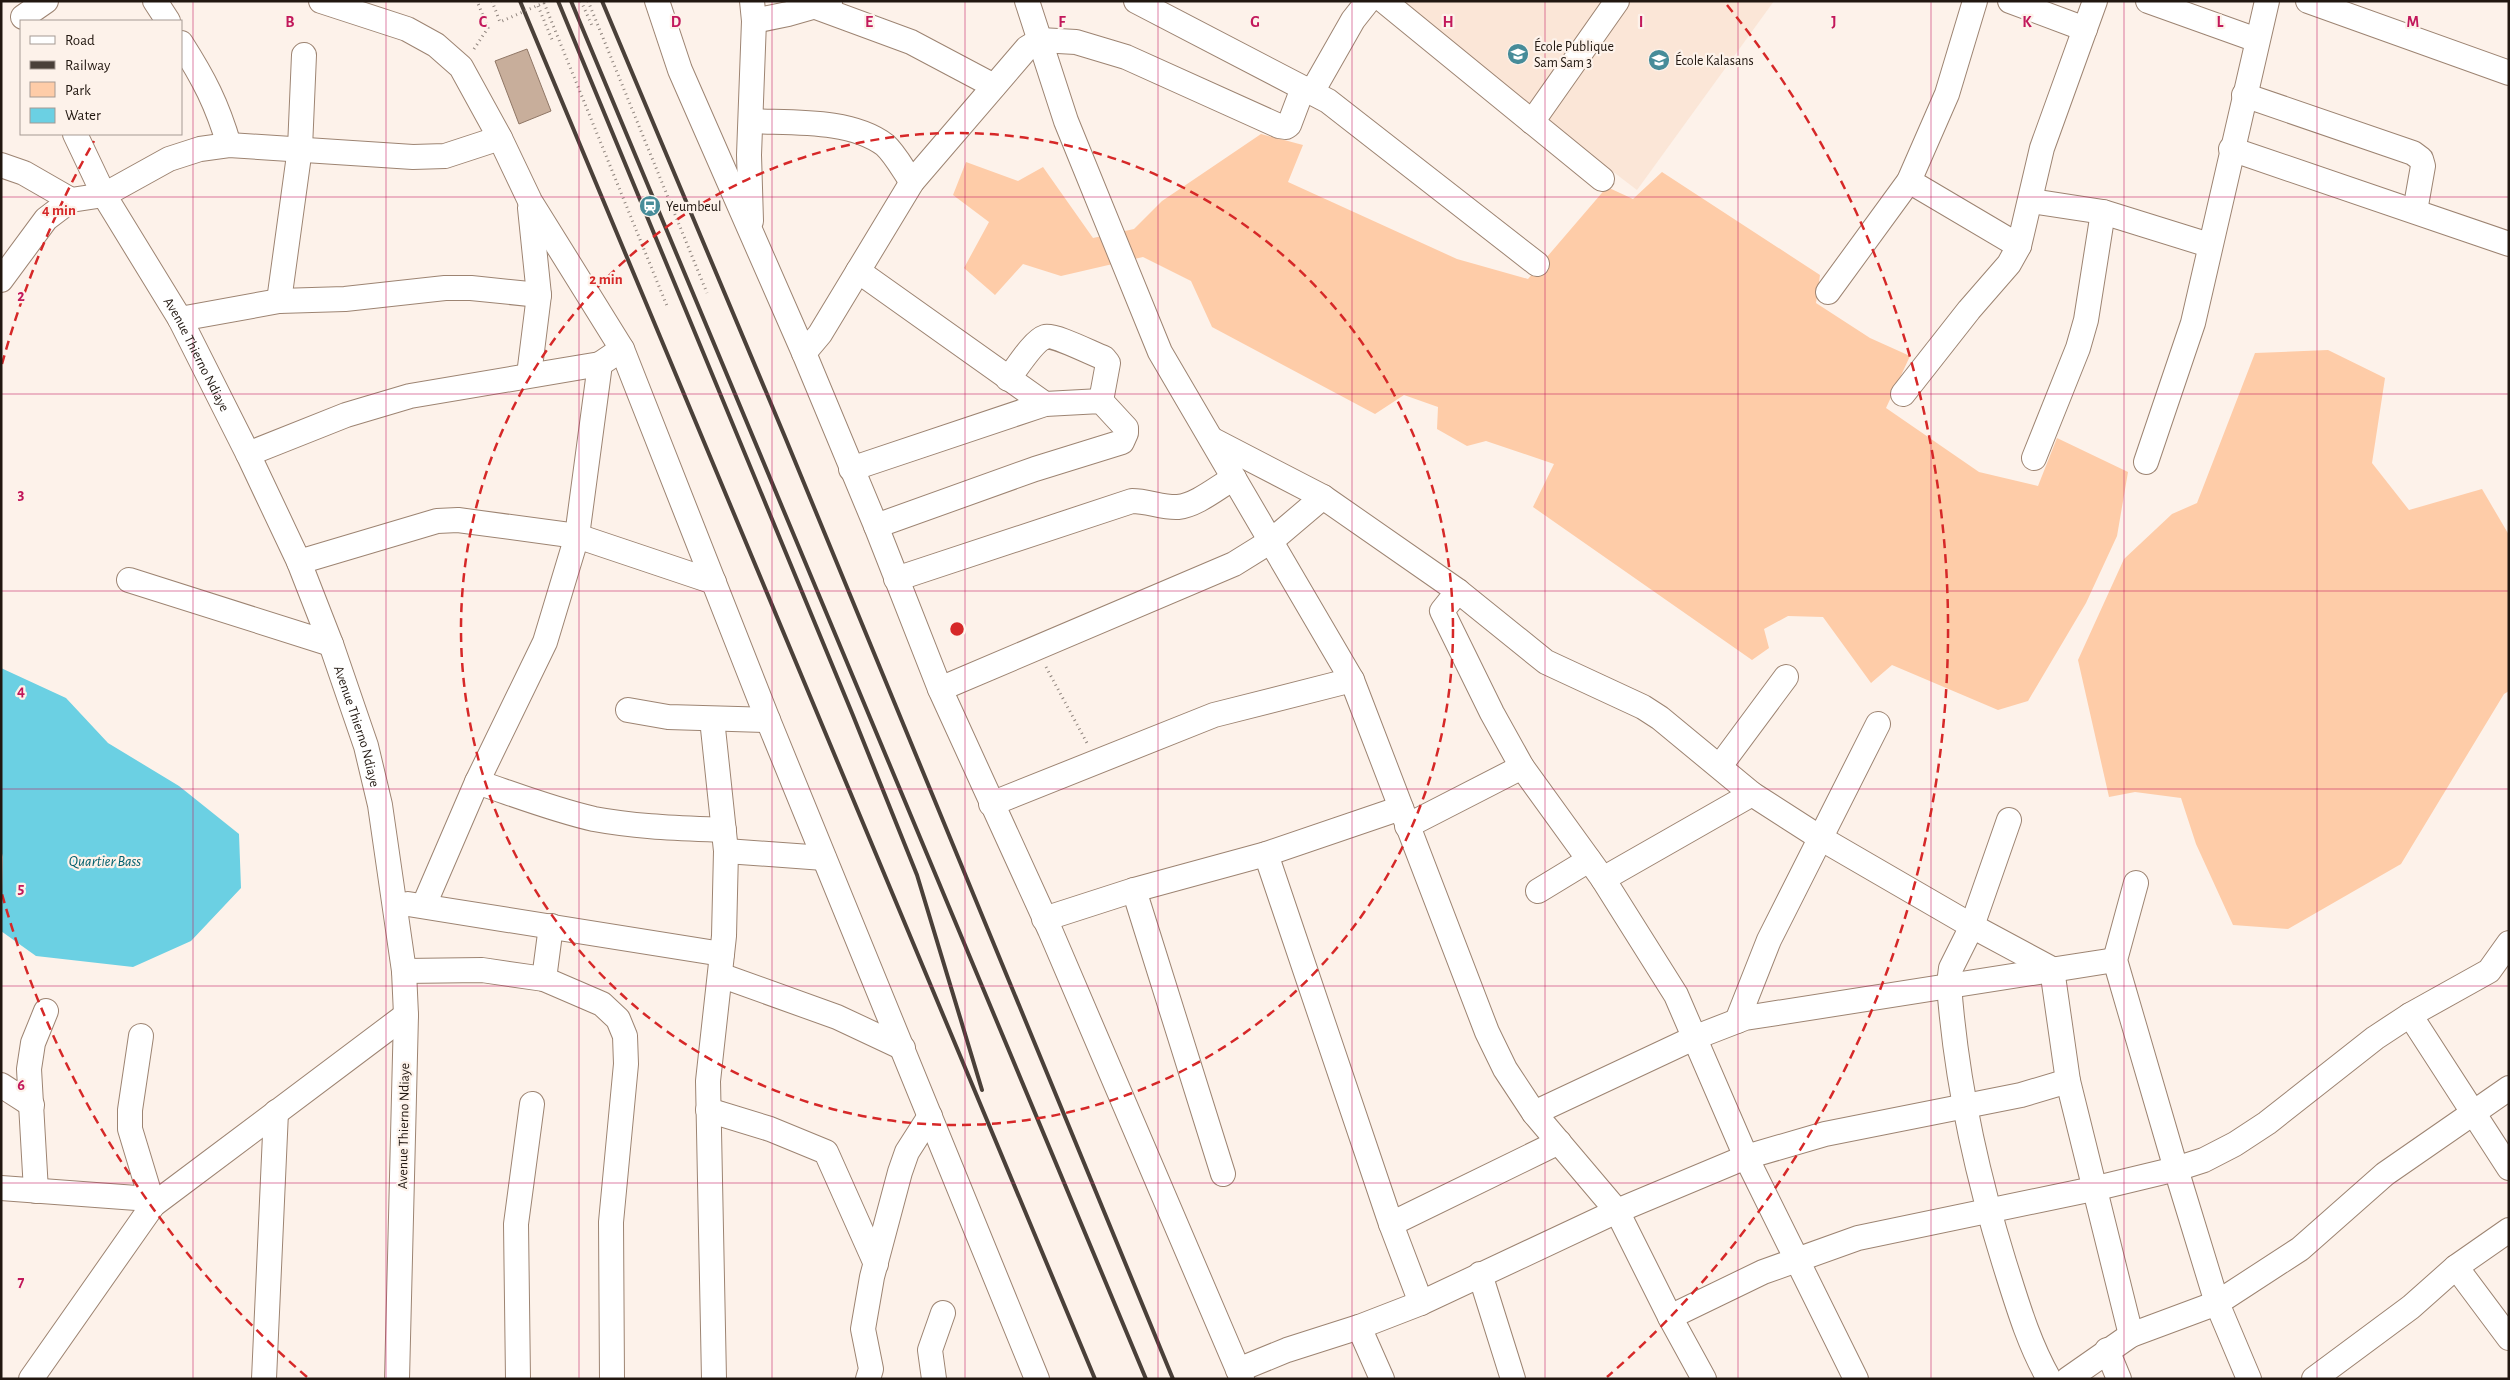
<svg xmlns="http://www.w3.org/2000/svg" width="2510" height="1380" font-family="'Alegreya Sans',sans-serif">
<rect width="100%" height="100%" fill="#fdf2ea"/>
<g fill="#fbe6d7">
<path d="M1404,1H1604L1531,108Z"/>
<path d="M1628,1H1774L1637,190L1544,119Z"/>
</g>
<g fill="#fecca8">
<path d="M1261,134L1303,145L1288,182L1457,259L1528,279L1607,187L1633,199L1662,172L1820,275L1816,303L1870,338L1910,356L1886,408L1979,472L2038,486L2057,438L2128,472L2117,536L2086,603L2028,701L1998,710L1892,665L1871,683L1823,617L1788,616L1764,629L1769,648L1752,660L1533,507L1554,464L1486,441L1467,446L1437,429L1438,407L1404,395L1375,414L1212,327L1191,281L1143,257L1061,276L1023,264L995,295L964,268L989,222L953,195L966,162L1018,181L1043,167L1093,238L1134,229L1162,201Z"/>
<path d="M2328,350L2385,378L2372,463L2409,510L2482,489L2509,535V691L2504,694L2401,864L2288,929L2233,925L2196,844L2181,798L2135,792L2109,797L2078,660L2124,559L2172,514L2197,503L2255,353Z"/>
</g>
<path fill="#6bd0e3" d="M1,668L66,698L108,743L179,786L239,834L241,888L191,941L133,967L36,956L1,931L3,857L1,850Z"/>
<path fill="#c8ae9b" stroke="#8f7665" d="M527,49L551,111L519,124L495,61Z"/>
<g fill="none" stroke-linecap="round" stroke-linejoin="round">
<g stroke="#9d8472" stroke-width="26">
<g id="street">
<path d="M155,1L168,21"/>
<path d="M321,1L407,29L436,45L461,67L500,138L530,201L622,349L768,720L1037,1379"/>
<path d="M657,1L680,70L804,353L876,526L940,689L1050,930L1242,1379"/>
<path d="M1027,1L1066,121L1160,352L1352,680L1487,1032L1505,1069L1534,1113L1617,1211L1670,1317L1704,1379"/>
<path d="M1136,1L1328,101L1537,264"/>
<path d="M1384,1L1602,179"/>
<path d="M2010,1L2085,29"/>
<path d="M2148,1L2257,40"/>
<path d="M2308,1L2509,73"/>
<path d="M816,7L911,42L994,86"/>
<path d="M23,17L46,1"/>
<path d="M754,21L788,14L830,2"/>
<path d="M181,43C204,79 217,104 229,145"/>
<path d="M1312,92L1353,20L1368,1"/>
<path d="M2244,95L2413,153L2421,159L2423,166L2415,211"/>
<path d="M751,121C792,123 851,119 885,145C895,154 904,171 912,182"/>
<path d="M1532,122L1617,1"/>
<path id="s1" d="M75,134L104,195L180,319L248,454L299,562L331,644L366,746L380,805L404,971L406,1015L397,1379"/>
<path d="M2231,149L2509,244"/>
<path d="M1,165L24,173L71,200L104,195L169,159L200,149L229,145L413,157L445,156L500,138"/>
<path d="M1909,181L2019,246"/>
<path d="M2032,201L2103,212L2209,245"/>
<path d="M751,221L749,155L754,21L752,1"/>
<path d="M858,271L1045,404"/>
<path d="M1,280L46,219L71,200"/>
<path d="M1828,292L1909,181L1947,94L1975,1"/>
<path d="M279,301L300,148L304,55"/>
<path d="M180,319L279,301L345,299L445,288H471L539,295"/>
<path d="M804,353L820,334L912,182L1027,48L1040,40L1076,42L1126,57L1279,126L1286,127L1289,125L1303,88"/>
<path d="M529,375L539,295L530,208"/>
<path d="M1008,379C1017,368 1033,341 1045,337C1054,334 1093,354 1104,358L1108,363L1101,401"/>
<path d="M1903,394L1969,310L2009,264L2019,246L2042,148L2095,1"/>
<path d="M1213,440L1323,497L1458,591L1546,662L1643,707L1660,718L1752,794L1822,839L1972,926L2052,969L2068,1081L2131,1335"/>
<path d="M248,454L346,415L410,396L600,364"/>
<path d="M2034,458L2078,348L2086,320L2103,212"/>
<path d="M2146,462L2193,323L2267,1"/>
<path d="M851,469L1045,404L1101,401L1126,428V433L1122,442L1035,469L876,526"/>
<path d="M299,562L437,521L458,520L577,536L714,582"/>
<path d="M896,579L1132,501C1148,501 1163,508 1178,507C1197,505 1218,487 1234,478"/>
<path d="M129,580L331,644"/>
<path d="M1458,591L1442,611L1492,713L1522,767L1603,879L1676,995L1746,1157L1856,1379"/>
<path d="M940,689L1234,564L1271,541L1323,497"/>
<path d="M628,710L668,717L768,720"/>
<path d="M712,719L726,851L724,936L708,1081L714,1379"/>
<path d="M1720,766L1786,677"/>
<path d="M477,782C516,795 554,810 594,819C637,827 680,828 724,830"/>
<path d="M991,804L1214,715L1352,680"/>
<path d="M2009,820L1972,926L1951,968L1949,984C1956,1080 1976,1172 2004,1262C2017,1303 2028,1342 2049,1379"/>
<path d="M1407,826L1522,767"/>
<path d="M726,851L824,858"/>
<path d="M1266,854L1391,1224L1421,1303"/>
<path d="M1603,879L1752,794"/>
<path d="M2136,883L2115,960L2176,1169L2217,1303L2249,1379"/>
<path d="M1134,890L1223,1174"/>
<path d="M1538,891L1589,860"/>
<path d="M408,904L722,954"/>
<path d="M424,905L477,782L545,642L577,536L600,364L622,349"/>
<path d="M1044,919L1134,890L1266,854L1401,808"/>
<path d="M404,971L482,970L544,979L602,1004L618,1019L625,1036L626,1064L611,1222L612,1379"/>
<path d="M720,975L837,1017L903,1048"/>
<path d="M544,979L551,926"/>
<path d="M2410,1015L2509,1168"/>
<path d="M1737,1021L1769,940L1878,724"/>
<path d="M141,1036L130,1110V1129L153,1205"/>
<path d="M1,1085L32,1105"/>
<path d="M708,1110L770,1129L826,1152L876,1264"/>
<path d="M1534,1113L1696,1037L1745,1018L2115,960"/>
<path d="M1,1188L150,1199"/>
<path d="M36,1191L29,1069L33,1043L46,1011"/>
<path d="M1391,1224L1559,1142"/>
<path d="M2456,1267L2509,1338"/>
<path d="M1480,1274L1513,1379"/>
<path d="M1670,1317L1763,1272L1858,1238L2093,1189L2176,1169L2204,1160L2235,1144L2267,1123L2375,1038L2410,1015L2489,971L2509,943"/>
<path d="M1359,1327L1382,1379"/>
<path d="M2107,1350L2119,1379"/>
<path d="M1238,1370L1287,1350L1359,1327L1421,1303L1617,1211L1746,1157L1825,1134L2021,1095L2068,1081"/>
<path d="M31,1379L153,1205L406,1015"/>
<path d="M264,1379L276,1112"/>
<path d="M518,1379L516,1224L532,1104"/>
<path d="M868,1379L871,1369L863,1329L872,1277L900,1172L907,1152L930,1116"/>
<path d="M934,1379L930,1350L943,1313"/>
<path d="M2068,1379L2131,1335L2217,1303L2300,1249L2385,1174L2509,1088"/>
<path d="M2314,1379L2411,1307L2456,1267L2509,1230"/>
</g>
</g>
<g stroke="#8e837c" stroke-width="3" stroke-dasharray="1 4" stroke-linecap="butt">
<path d="M581,1L593,28"/>
<path d="M588,1L707,293"/>
<path d="M544,3L667,306"/>
<path d="M538,6L553,42"/>
<path d="M474,49L488,28L477,1"/>
<path d="M1046,667L1087,743"/>
</g>
<use href="#street" stroke="#fff" stroke-width="24"/>
<g stroke="#4a4039" stroke-width="4">
<path d="M520,1L1095,1379"/>
<path d="M558,1L852,713L917,875L982,1090"/>
<path d="M571,1L1146,1379"/>
<path d="M602,1L785,437L1173,1379"/>
</g>
<path stroke="#8e837c" stroke-width="3" stroke-dasharray="1 4" stroke-linecap="butt" d="M492,1L500,22L548,1"/>
</g>
<path fill="none" stroke="#c2185b" stroke-width="1" stroke-opacity="0.55" d="M193,1V1379M386,1V1379M579,1V1379M772,1V1379M965,1V1379M1158,1V1379M1352,1V1379M1545,1V1379M1738,1V1379M1931,1V1379M2124,1V1379M2317,1V1379M1,197H2509M1,394H2509M1,591H2509M1,789H2509M1,986H2509M1,1183H2509"/>
<g fill="none" stroke="#d62828" stroke-width="2.5" stroke-dasharray="9 6">
<circle cx="957" cy="629" r="496"/>
<path d="M307 1377A991 991 0 0 1 2 894M2 364A991 991 0 0 1 94 141M1727 5A991 991 0 0 1 1607 1377"/>
</g>
<defs>
<g id="school-disc" transform="scale(1.125)"><circle r="9.5" fill="#478c99" stroke="#fdf2ea"/><path d="M0-5L7-2L0 1L-7-2ZM-4 1L0 2.5L4 1V4Q0 6-4 4Z" fill="#fff"/></g>
<g id="station-disc" transform="scale(1.125)"><circle r="9.5" fill="#478c99" stroke="#fdf2ea"/><path d="M-3-6H3Q5-6 5-4V2Q5 4 3 4L4.5 6H3L1.5 4h-3L-3 6H-4.5L-3 4Q-5 4-5 2V-4Q-5-6-3-6ZM-3.5-4v3h7v-3ZM-3.5 1v1.5H-2V1ZM2 1v1.5H3.5V1Z" fill="#fff"/></g>
</defs>
<g fill-rule="evenodd">
<use href="#school-disc" x="1518" y="54"/>
<use href="#school-disc" x="1659" y="60"/>
<use href="#station-disc" x="650" y="206"/>
</g>
<g text-anchor="middle" stroke-width="4.5" stroke-linejoin="round" paint-order="stroke">
<g font-size="14" fill="#211710" stroke="#fdf2ea" text-anchor="start">
<text x="1534" y="51">École Publique<tspan x="1534" dy="16">Sam Sam 3</tspan></text>
<text x="1675" y="65">École Kalasans</text>
<text x="666" y="211">Yeumbeul</text>
</g>
<g font-size="14" fill="#211710" stroke="#fdf2ea">
<text dy="5" stroke="none"><textPath href="#s1" startOffset="252">Avenue Thierno Ndiaye</textPath></text>
<text dy="5" stroke="none"><textPath href="#s1" startOffset="658">Avenue Thierno Ndiaye</textPath></text>
<text transform="translate(403 1126) rotate(-89)" y="5">Avenue Thierno Ndiaye</text>
</g>
<g font-size="15" font-style="italic" fill="#015e6c" stroke="#fdf2ea">
<text x="105" y="866">Quartier Bass</text>
</g>
</g>
<g font-size="16" text-anchor="middle" font-weight="bold" fill="#c2185b" stroke="#fdf2ea" stroke-width="4.5" stroke-linejoin="round" paint-order="stroke">
<text x="290" y="27">B</text>
<text x="483" y="27">C</text>
<text x="676" y="27">D</text>
<text x="869" y="27">E</text>
<text x="1062" y="27">F</text>
<text x="1255" y="27">G</text>
<text x="1448" y="27">H</text>
<text x="1641" y="27">I</text>
<text x="1834" y="27">J</text>
<text x="2027" y="27">K</text>
<text x="2220" y="27">L</text>
<text x="2413" y="27">M</text>
<text x="21" y="301">2</text>
<text x="21" y="499">3</text>
<text x="21" y="696">4</text>
<text x="21" y="893">5</text>
<text x="21" y="1090">6</text>
<text x="21" y="1287">7</text>
</g>
<circle cx="957" cy="629" r="8" fill="#d62828" stroke="#fdf2ea" stroke-width="2.5"/>
<g font-size="15" text-anchor="middle" font-weight="bold" fill="#d62828" stroke="#fdf2ea" stroke-width="4.5" stroke-linejoin="round" paint-order="stroke">
<text x="59" y="215">4 min</text>
<text x="606" y="284">2 min</text>
</g>
<rect width="2510" height="1380" fill="none" stroke="#211710" stroke-width="5"/>
<rect x="20" y="20" width="162" height="115" fill="#fdf2ea" stroke="#a59a93"/>
<rect x="30" y="36" width="25" height="8" fill="#ffffff" stroke="#a59a93"/>
<text x="65" y="45" font-size="15" fill="#211710">Road</text>
<rect x="30" y="61" width="25" height="8" fill="#4a4039" stroke="#a59a93"/>
<text x="65" y="70" font-size="15" fill="#211710">Railway</text>
<rect x="30" y="82" width="25" height="15" fill="#fecca8" stroke="#a59a93"/>
<text x="65" y="95" font-size="15" fill="#211710">Park</text>
<rect x="30" y="108" width="25" height="15" fill="#6bd0e3" stroke="#a59a93"/>
<text x="65" y="120" font-size="15" fill="#211710">Water</text>
</svg>
